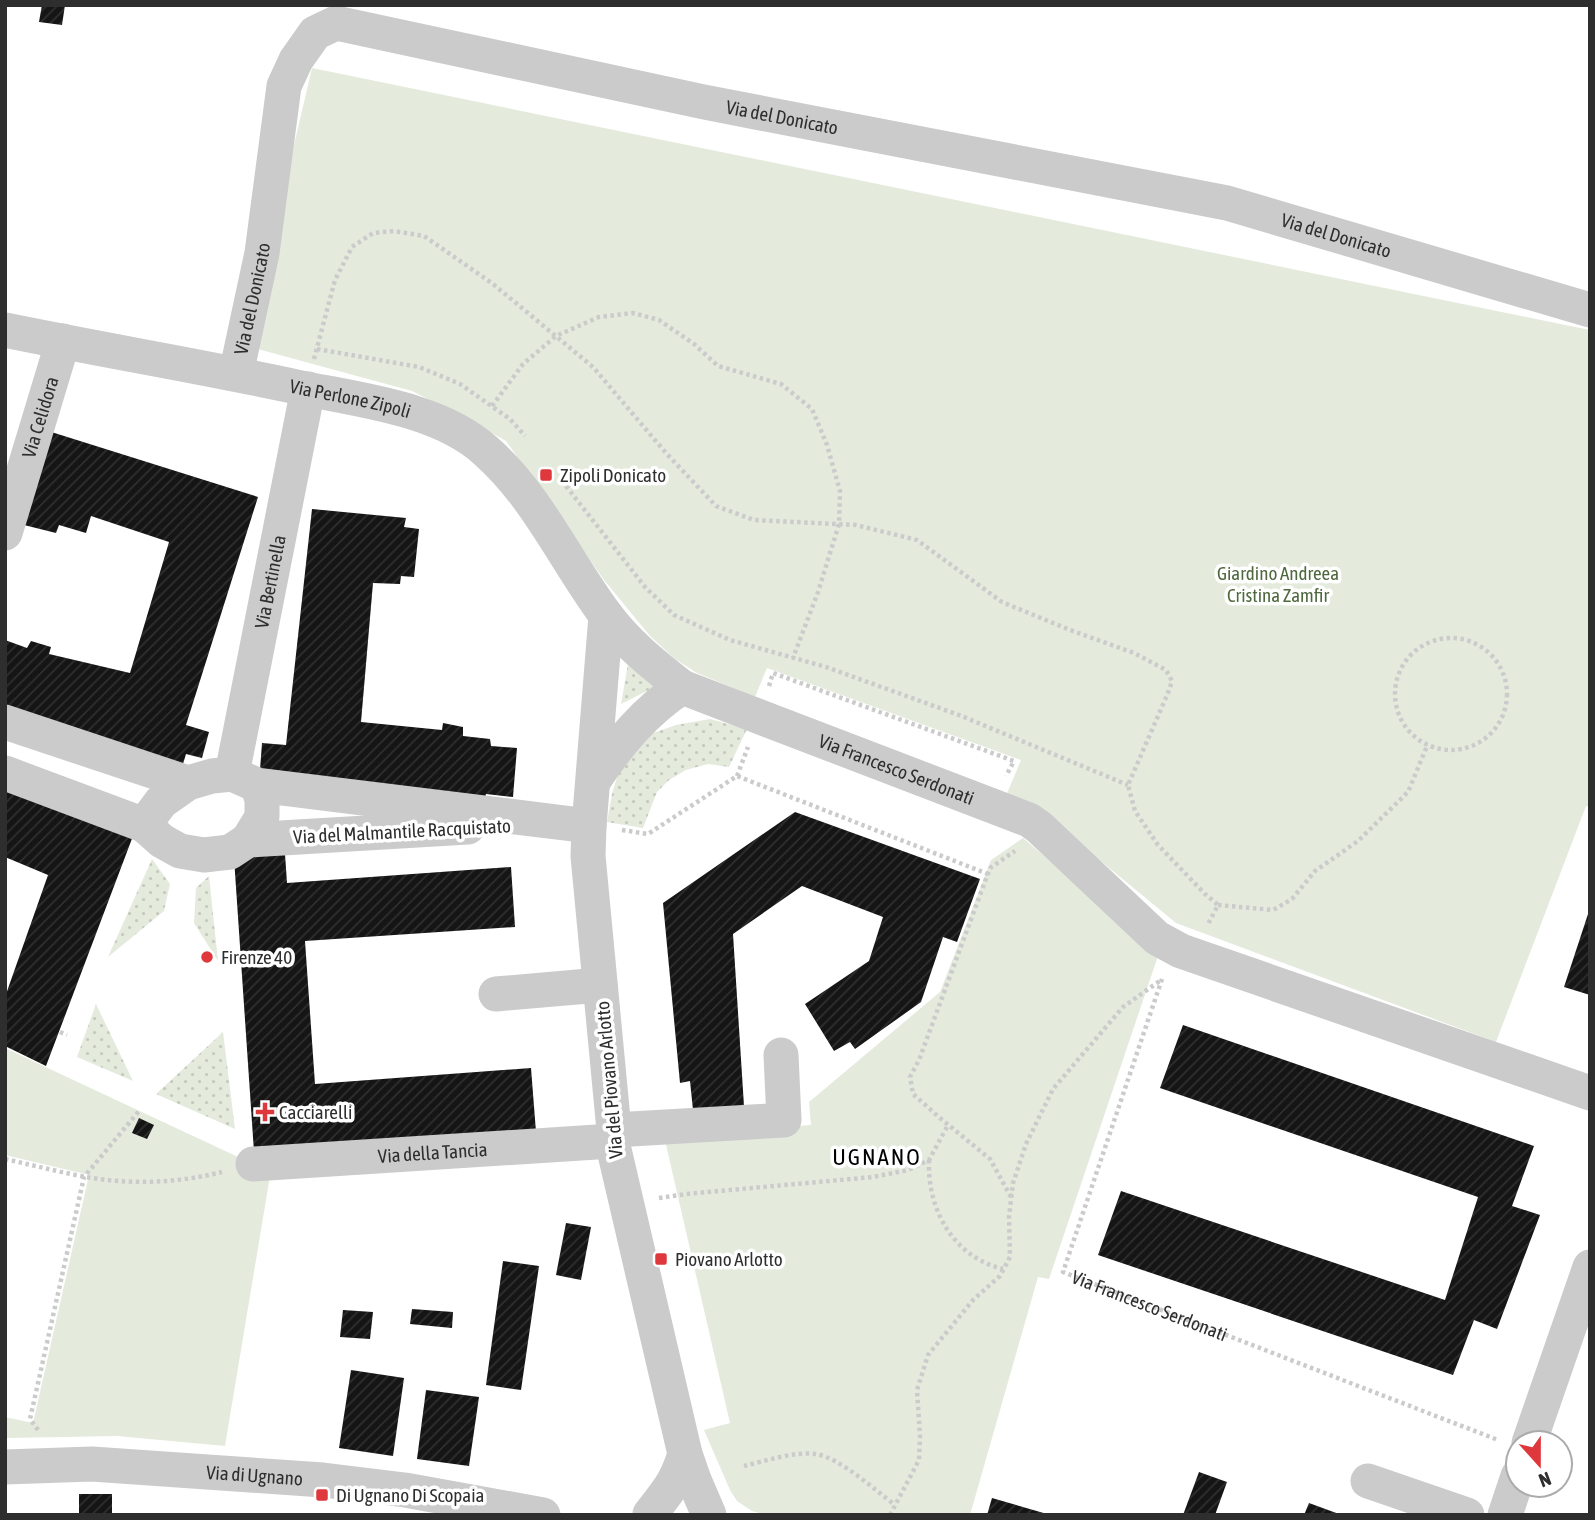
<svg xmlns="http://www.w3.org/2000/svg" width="1595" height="1520" font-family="'Asap Condensed',sans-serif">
<defs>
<pattern id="grass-dots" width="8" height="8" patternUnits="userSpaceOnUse" patternTransform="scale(1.75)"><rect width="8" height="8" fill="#e4ebdd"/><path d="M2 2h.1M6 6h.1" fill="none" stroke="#c4cabe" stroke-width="1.8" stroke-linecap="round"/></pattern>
<pattern id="building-hatch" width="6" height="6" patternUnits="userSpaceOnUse" patternTransform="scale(1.75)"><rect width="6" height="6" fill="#151515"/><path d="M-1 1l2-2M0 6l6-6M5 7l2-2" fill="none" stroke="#2f2f2f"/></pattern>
</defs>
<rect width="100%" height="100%" fill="#fff"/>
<g fill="url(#grass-dots)">
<path d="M629,658L657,686L621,704Z"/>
<path d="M710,719L747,729L729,767L708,764L686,770L669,780L657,792L643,828L607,822L612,794L618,774L650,734L676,725Z"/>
<path d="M152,859L170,884L164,911L108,957Z"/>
<path d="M209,876L218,961L194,923L196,888Z"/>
<path d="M96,1004L133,1081L77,1057Z"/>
<path d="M223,1032L235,1129L156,1094Z"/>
</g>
<g fill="#e4ebdd">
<path d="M312,68L1590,330V807L1586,806L1496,1042L1176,923L1040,811L1006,796L1021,760L767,668L755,697L697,673L675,659L650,636L604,580L506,441L452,411L412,391L247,346Z"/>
<path d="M1023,838L1159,953L1049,1279L1038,1277L970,1515H767L752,1511L737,1501L730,1490L704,1430L730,1423L664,1136L811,1125L809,1102L940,992L991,860Z"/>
<path d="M5,1048L253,1164L270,1176L225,1446L117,1436L5,1438V1417L33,1423L89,1175L5,1155Z"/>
</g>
<g fill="url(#building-hatch)">
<path d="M42,5H65L62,25L39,22Z"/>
<path d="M45,430L258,497L186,725L209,732L202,758L186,754L183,764L5,709V640L27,648L31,641L51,647L49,654L130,673L169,542L91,516L86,533L59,525L56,533L20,524Z"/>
<path d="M312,509L406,518L404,527L419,529L414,577L401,576L400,584L373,583L361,722L442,730L443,723L463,727V736L490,739L491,746L517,748L513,797L486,794L484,804L260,770L262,743L286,745Z"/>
<path d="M5,789L133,836L46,1066L5,1046V997L48,875L5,857Z"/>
<path d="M795,812L980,879L957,942L943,937L921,1002L855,1049L850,1042L834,1051L805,1004L869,961L883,917L802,886L733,934L744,1106L693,1110L690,1081L680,1083L663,903Z"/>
<path d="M285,854L287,883L511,867L515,927L305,941L315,1084L531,1068L536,1132L254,1152L234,858Z"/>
<path d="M1589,911H1590V995L1564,987Z"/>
<path d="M1183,1025L1534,1146L1512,1206L1540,1215L1497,1329L1474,1320L1453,1375L1098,1255L1121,1191L1445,1300L1478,1197L1160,1088Z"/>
<path d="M139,1118L154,1125L147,1139L132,1133Z"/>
<path d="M566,1223L591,1227L581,1280L556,1275Z"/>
<path d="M503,1261L539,1266L521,1390L486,1385Z"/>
<path d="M412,1309L453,1312L452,1328L410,1324Z"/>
<path d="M343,1310L373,1312L370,1339L340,1337Z"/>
<path d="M351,1370L404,1378L393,1456L339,1448Z"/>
<path d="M426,1390L479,1397L469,1466L417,1459Z"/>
<path d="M1199,1472L1227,1482L1215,1515H1183Z"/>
<rect x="79" y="1494" width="33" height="21"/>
<path d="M992,1498L1047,1514V1515H987Z"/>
<path d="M1309,1503L1339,1514V1515H1304Z"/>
</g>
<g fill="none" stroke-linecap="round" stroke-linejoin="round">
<g stroke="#cbcbcb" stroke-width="4.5" stroke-dasharray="3.5 3.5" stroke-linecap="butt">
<path d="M317,349L419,367L460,384L510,419L525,436"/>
<path d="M314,359L335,280L352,247L373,233L394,231L424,236L493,284L593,367L666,453L716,506L754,520L856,525L917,540L1002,602L1070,630L1134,653L1166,670L1172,681L1168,693L1128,785L1135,811L1158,845L1205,894L1218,905L1207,926"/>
<path d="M492,406L523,364L556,336L599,317L633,313L659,320L694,344L718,366L781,384L812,409L827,445L840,491L839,524L818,592L793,658"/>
<path d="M566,486L645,587L674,615L730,640L826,667L959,715L1128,785"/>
<circle cx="1451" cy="694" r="56"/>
<path d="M769,686L773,673L1014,761L1006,776"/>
<path d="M737,776L748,747"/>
<path d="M622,830L648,834L737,776L988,874"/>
<path d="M1218,905L1273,910L1292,899L1315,871L1358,841L1408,792L1427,746"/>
<path id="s1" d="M1162,979L1063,1272L1498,1440"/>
<path d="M60,1032L67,1035"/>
<path d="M5,1159C32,1165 59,1172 86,1177C131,1185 178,1183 222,1172"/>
<path d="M929,1160C927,1209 953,1257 1003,1269"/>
<path d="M1011,1197L990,1159L940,1118L913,1094L910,1077L919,1060L990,868L1015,851"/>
<path d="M659,1198L686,1194L873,1177L908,1170L929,1160L948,1125"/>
<path d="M38,1430L30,1419L84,1177L139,1111"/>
<path d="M744,1466C765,1461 795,1451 816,1454C840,1458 875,1490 895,1505"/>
<path d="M890,1515L919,1460L920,1437L917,1390L928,1355L973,1300L1000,1276L1010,1257L1009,1217L1013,1183L1026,1144L1053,1089L1123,1007L1161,980"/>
</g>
<g stroke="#cbcbcb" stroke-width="35">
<path id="s2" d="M5,330C102,350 200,366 297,387C358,400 439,408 486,451C537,496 565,560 605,614C626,643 654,665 682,687L1029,820L1039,827L1157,938L1181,951L1590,1093"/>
<path id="s3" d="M236,374L262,253L284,86L296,60L315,33L336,23L704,102L1227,203L1590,310"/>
<path id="s4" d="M5,533L63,341"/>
<path d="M606,616L589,826L588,856L614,1130L612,1141L685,1454L694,1480L709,1515"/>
<path d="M5,722L188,783"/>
<path d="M5,773L144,825"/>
<path id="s5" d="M232,774L308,389"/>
<path d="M594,780C618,744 645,711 682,687"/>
<path d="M257,785L262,799V817L248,840L230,852L204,855L180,851L162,841L144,825L161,802L188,783L212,776L232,774L257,785L589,826"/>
<path d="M248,840L468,827"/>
<path d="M496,994L600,985"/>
<path d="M614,1130L784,1120L781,1055"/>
<path id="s6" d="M253,1164L612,1141"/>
<path d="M1529,1443L1590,1267"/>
<path id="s7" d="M5,1467L92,1464L323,1480L405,1490L543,1515"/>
<path d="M1368,1481L1467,1515"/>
<path d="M650,1514C668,1491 676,1483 685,1454"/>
<path d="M1505,1515L1518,1476"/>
</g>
</g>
<g fill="#de383c" stroke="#fff" stroke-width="2.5">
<rect x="539" y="468" width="14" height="14" rx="3.5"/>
<circle cx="207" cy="957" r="7"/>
<path d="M261.5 1101.5h7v7h7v7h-7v7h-7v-7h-7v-7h7z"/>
<rect x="654" y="1252" width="14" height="14" rx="3.5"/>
<rect x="315" y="1488" width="14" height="14" rx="3.5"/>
</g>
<g text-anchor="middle" stroke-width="7" stroke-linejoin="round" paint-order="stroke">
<g font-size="19" fill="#2e2e2e" stroke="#fff">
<text dy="7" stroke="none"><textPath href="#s3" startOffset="833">Via del Donicato</textPath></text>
<text dy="7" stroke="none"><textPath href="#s3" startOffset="1400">Via del Donicato</textPath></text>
<text dy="7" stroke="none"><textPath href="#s3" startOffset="77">Via del Donicato</textPath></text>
<text dy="7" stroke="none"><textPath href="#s2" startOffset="352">Via Perlone Zipoli</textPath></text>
<text dy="7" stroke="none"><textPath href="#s4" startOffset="121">Via Celidora</textPath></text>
<text dy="7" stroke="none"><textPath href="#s5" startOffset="196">Via Bertinella</textPath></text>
<text dy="7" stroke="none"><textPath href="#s2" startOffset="1038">Via Francesco Serdonati</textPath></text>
<text transform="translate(402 831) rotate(-3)" y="7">Via del Malmantile Racquistato</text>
<text transform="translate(609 1080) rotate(-95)" y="7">Via del Piovano Arlotto</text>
<text dy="7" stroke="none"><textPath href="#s6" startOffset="180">Via della Tancia</textPath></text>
<text dy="7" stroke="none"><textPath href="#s1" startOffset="402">Via Francesco Serdonati</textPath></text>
<text dy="7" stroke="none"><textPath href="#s7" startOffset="250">Via di Ugnano</textPath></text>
</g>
<g font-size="19" fill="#2e2e2e" stroke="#fff" text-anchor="start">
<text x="560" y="482">Zipoli Donicato</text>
<text x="221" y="964">Firenze 40</text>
<text x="279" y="1119">Cacciarelli</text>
<text x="675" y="1266">Piovano Arlotto</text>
<text x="336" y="1502">Di Ugnano Di Scopaia</text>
</g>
<g font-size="19" fill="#4f683e" stroke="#fff">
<text x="1278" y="580">Giardino Andreea<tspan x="1278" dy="22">Cristina Zamfir</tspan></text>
</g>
<g font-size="23" letter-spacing="2" fill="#000" stroke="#fff">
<text x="877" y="1165">UGNANO</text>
</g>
</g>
<rect width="1595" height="1520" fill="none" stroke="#2e2e2e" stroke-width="14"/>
<g transform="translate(1539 1464) rotate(159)"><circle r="33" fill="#ffffff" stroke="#ababab" stroke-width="2"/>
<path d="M0-5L12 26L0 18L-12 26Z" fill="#de383c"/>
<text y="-10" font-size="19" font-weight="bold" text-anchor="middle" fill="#2e2e2e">N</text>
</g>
</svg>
